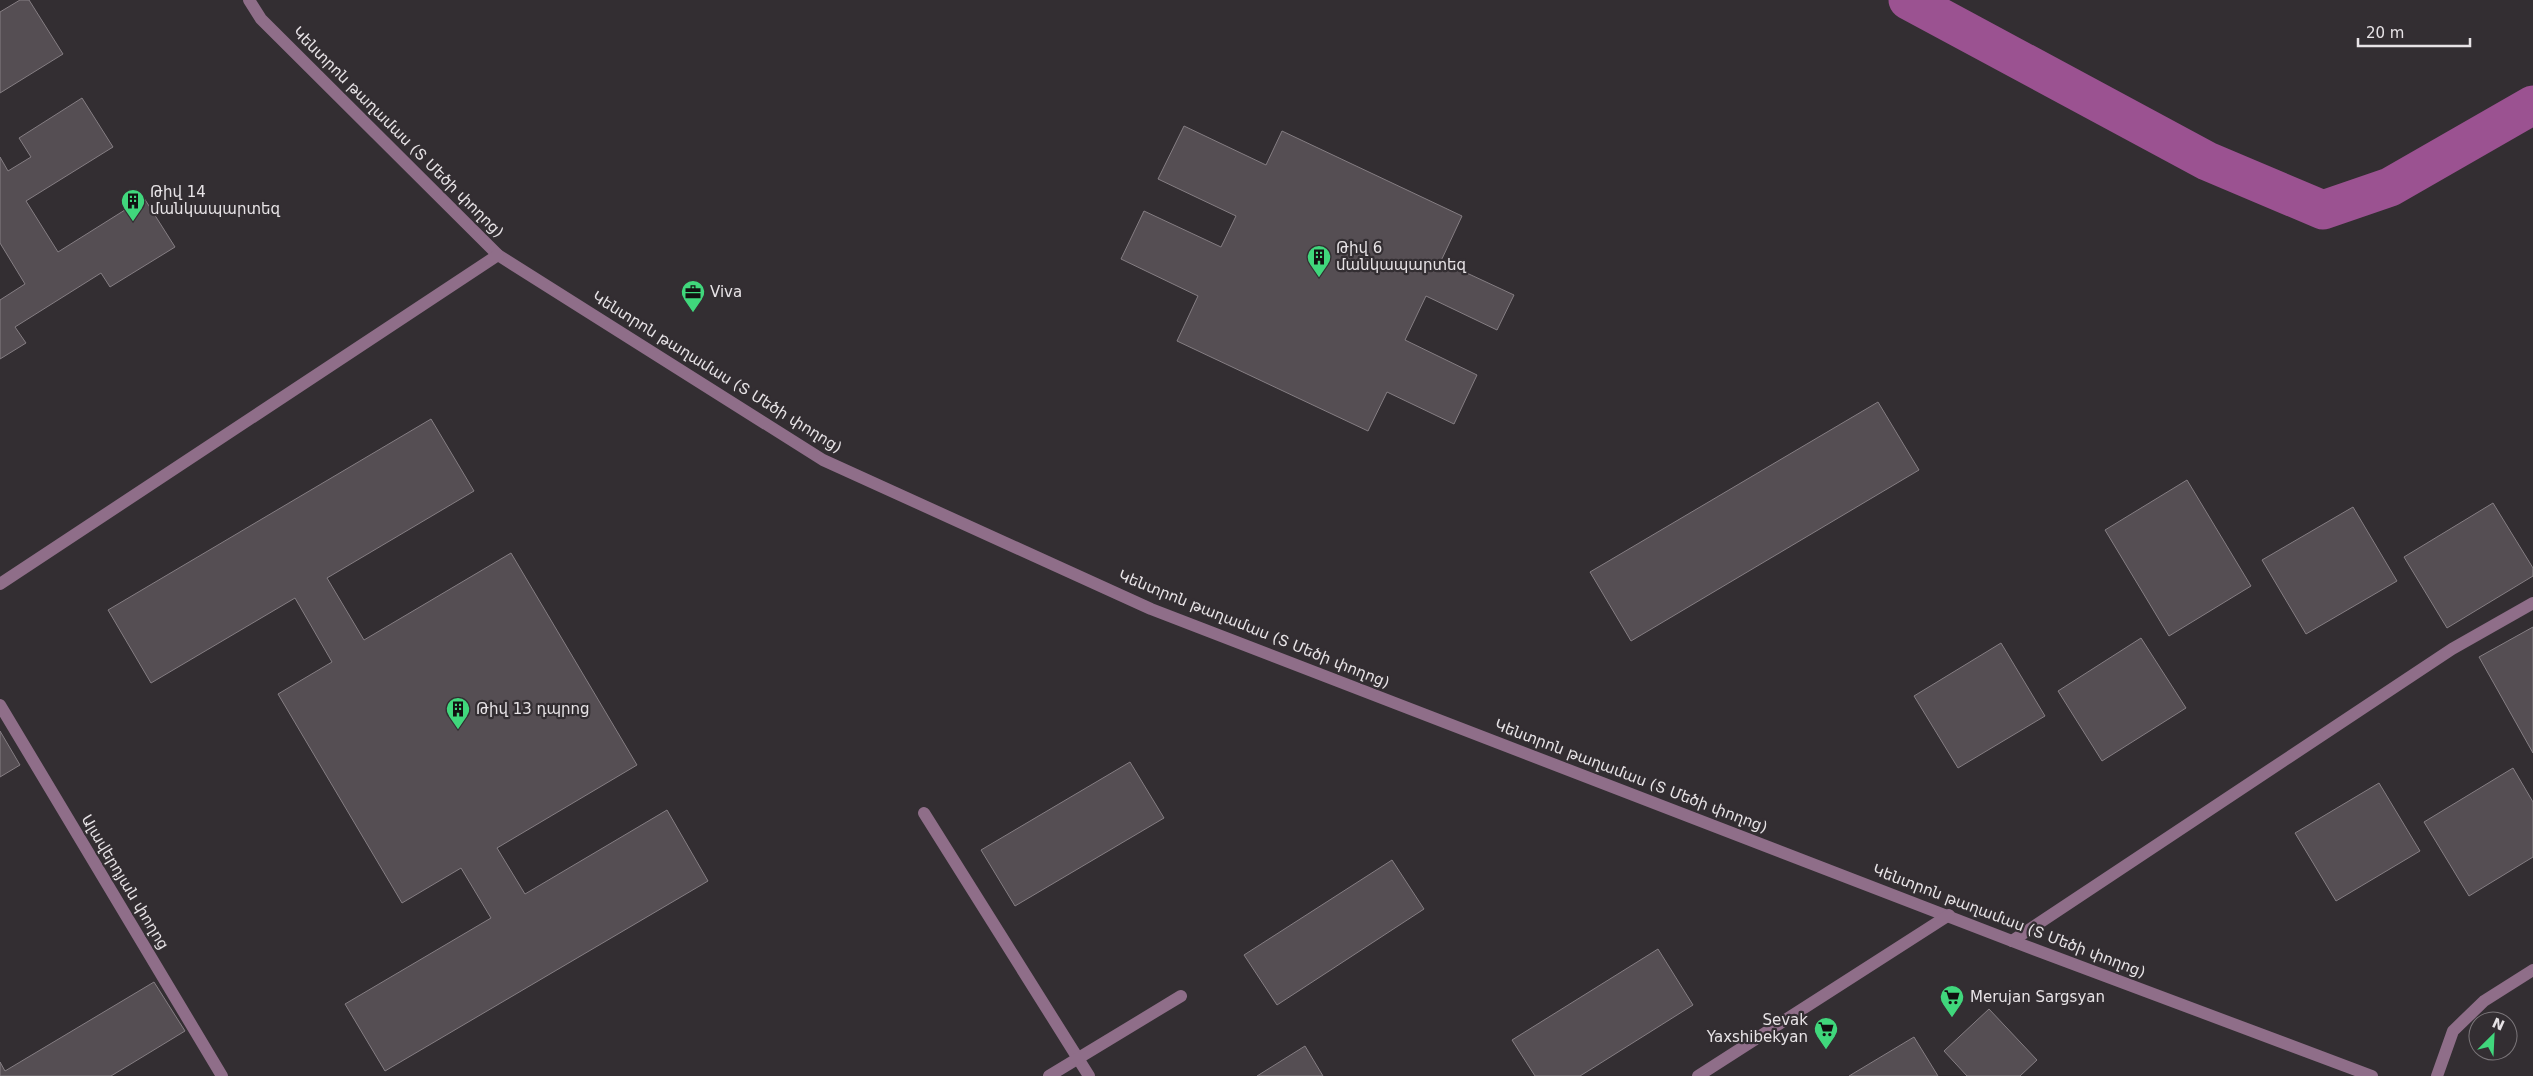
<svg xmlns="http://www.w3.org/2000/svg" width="2533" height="1076" font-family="'DejaVu Sans','Noto Sans Armenian',sans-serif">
<rect width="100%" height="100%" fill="#332e32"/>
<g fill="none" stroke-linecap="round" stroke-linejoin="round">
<path stroke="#9b5291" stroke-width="39" d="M1908,0L2207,161L2323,210L2390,187L2533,105"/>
</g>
<g fill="#554e53" stroke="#857e83">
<path d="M20,0H29L63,54L0,93V12Z"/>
<path d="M82,98L113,147L26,201L58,252L144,198L175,247L110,287L101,273L15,327L26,343L0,359V300L25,284L0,243V157L8,171L31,157L19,138Z"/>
<path d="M1184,126L1266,165L1282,131L1462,216L1441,261L1514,295L1497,330L1426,296L1405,340L1477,375L1454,424L1387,392L1368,431L1177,341L1198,296L1121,259L1144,211L1221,247L1236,216L1158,179Z"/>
<path d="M1878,402L1919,470L1631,641L1590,572Z"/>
<path d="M431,419L474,491L327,578L364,640L511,553L637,765L497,848L525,894L667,810L708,881L385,1071L345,1004L491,918L461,868L402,903L278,694L332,662L295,598L151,683L108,610Z"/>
<path d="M2187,480L2251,586L2169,636L2105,530Z"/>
<path d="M2493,503L2533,568V576L2447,628L2404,557Z"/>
<path d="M2353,507L2397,581L2306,634L2262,560Z"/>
<path d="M2533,627V753L2479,657Z"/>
<path d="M2141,638L2186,708L2102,761L2058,691Z"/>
<path d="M2001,643L2045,716L1958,768L1914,696Z"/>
<path d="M0,731L20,765L0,777Z"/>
<path d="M1130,762L1164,818L1015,906L981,850Z"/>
<path d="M2513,768L2533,802V857L2469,896L2424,822Z"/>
<path d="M2379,783L2420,851L2336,901L2295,833Z"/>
<path d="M1392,860L1424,909L1277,1005L1244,955Z"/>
<path d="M1658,949L1693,1005L1580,1076H1535L1512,1040Z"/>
<path d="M154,982L185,1031L111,1076H0V1062L5,1071Z"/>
<path d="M1989,1009L2037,1060L2020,1076H1967L1944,1051Z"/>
<path d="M1914,1037L1938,1076H1849Z"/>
<path d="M1305,1046L1323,1076H1257Z"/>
</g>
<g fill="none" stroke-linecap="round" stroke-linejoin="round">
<g stroke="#8f6e89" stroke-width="12">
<path d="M249,0L261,19L498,255L823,460L1151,609L2012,941L2372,1076"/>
<path d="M0,584L498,255"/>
<path d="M0,705L222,1076"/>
<path d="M924,813L1089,1076"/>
<path d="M2012,941L2452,649L2533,603"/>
<path d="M1049,1076L1181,996"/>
<path d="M1698,1076L1949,915"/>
<path d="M2437,1076L2453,1031L2484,1001L2533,970"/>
</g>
</g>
<defs>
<g id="building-pin" transform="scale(1.25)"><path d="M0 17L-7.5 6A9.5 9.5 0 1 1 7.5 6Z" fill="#40d77c" stroke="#332e32"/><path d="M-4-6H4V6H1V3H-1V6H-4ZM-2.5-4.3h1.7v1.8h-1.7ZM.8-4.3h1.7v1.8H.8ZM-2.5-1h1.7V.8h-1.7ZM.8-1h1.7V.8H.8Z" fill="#111"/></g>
<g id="office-pin" transform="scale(1.25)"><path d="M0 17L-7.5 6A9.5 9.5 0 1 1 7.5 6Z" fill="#40d77c" stroke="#332e32"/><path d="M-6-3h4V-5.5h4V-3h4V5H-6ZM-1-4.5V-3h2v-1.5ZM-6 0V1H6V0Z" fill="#111"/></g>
<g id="supermarket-pin" transform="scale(1.25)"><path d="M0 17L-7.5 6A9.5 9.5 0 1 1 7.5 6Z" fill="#40d77c" stroke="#332e32"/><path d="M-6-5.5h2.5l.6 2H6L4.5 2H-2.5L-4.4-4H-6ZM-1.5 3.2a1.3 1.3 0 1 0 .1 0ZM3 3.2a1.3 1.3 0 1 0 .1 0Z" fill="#111"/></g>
</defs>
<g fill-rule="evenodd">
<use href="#building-pin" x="133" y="201"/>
<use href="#building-pin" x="1319" y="257"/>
<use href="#office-pin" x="693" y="292"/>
<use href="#building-pin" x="458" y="709"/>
<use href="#supermarket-pin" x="1952" y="997"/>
<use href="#supermarket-pin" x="1826" y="1029"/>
</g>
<g text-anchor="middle" stroke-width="4.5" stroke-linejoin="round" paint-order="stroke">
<g font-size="15" fill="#e7e3e6" stroke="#332e32">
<text transform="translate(398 132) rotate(45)" y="5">Կենտրոն թաղամաս (Տ Մեծի փողոց)</text>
<text transform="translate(717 372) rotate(32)" y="5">Կենտրոն թաղամաս (Տ Մեծի փողոց)</text>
<text transform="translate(1254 629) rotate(22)" y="5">Կենտրոն թաղամաս (Տ Մեծի փողոց)</text>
<text transform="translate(1631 776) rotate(21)" y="5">Կենտրոն թաղամաս (Տ Մեծի փողոց)</text>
<text transform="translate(125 882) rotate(59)" y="5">Ալավերդյան փողոց</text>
<text transform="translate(2009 921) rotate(21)" y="5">Կենտրոն թաղամաս (Տ Մեծի փողոց)</text>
</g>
<g font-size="15" fill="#e7e3e6" stroke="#332e32" text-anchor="start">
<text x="150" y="197">Թիվ 14<tspan x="150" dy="17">մանկապարտեզ</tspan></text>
<text x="1336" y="253">Թիվ 6<tspan x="1336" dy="17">մանկապարտեզ</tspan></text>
<text x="710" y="297">Viva</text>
<text x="476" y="714">Թիվ 13 դպրոց</text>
<text x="1970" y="1002">Merujan Sargsyan</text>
<text x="1808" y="1025" text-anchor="end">Sevak<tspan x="1808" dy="17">Yaxshibekyan</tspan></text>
</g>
</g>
<g transform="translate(2493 1036) rotate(24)"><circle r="24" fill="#332e32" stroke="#7b767a"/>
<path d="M0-4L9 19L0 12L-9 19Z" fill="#40d77c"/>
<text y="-8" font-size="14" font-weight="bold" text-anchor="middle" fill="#e7e3e6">N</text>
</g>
<path d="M2358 38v8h112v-8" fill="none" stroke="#e7e3e6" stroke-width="2.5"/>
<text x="2366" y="38" font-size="15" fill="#e7e3e6" stroke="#332e32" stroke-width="4" paint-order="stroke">20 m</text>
</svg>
